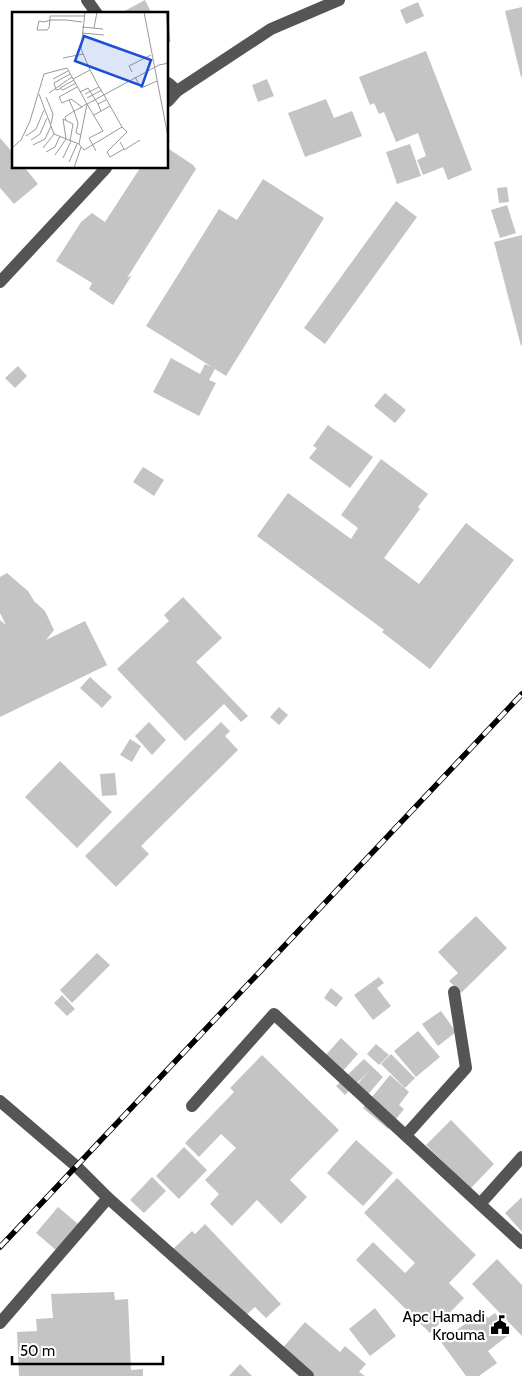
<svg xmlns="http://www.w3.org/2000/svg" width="522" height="1376" font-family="Cabin,sans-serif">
<rect width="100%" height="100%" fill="#fff"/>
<g fill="#c4c4c4">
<path d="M145,0L152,14H119Z"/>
<path d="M418,2L424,16L406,24L400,10Z"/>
<path d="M522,7V77H521L505,11Z"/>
<path d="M426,51L472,170L448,180L443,167L423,175L417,160L426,156L418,133L396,142L384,112L379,114L374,103L370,105L359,77Z"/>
<path d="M267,79L274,96L258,102L252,85Z"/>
<path d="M326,99L334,118L352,111L362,136L305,157L288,113Z"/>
<path d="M0,138L14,154V168H25L38,184L14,204L0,188Z"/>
<path d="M410,144L421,176L397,184L386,152Z"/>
<path d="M169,149L193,165L196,169L127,278L132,275L113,305L89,289L92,283L56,261L81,222L92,213L105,222L140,168H168V151Z"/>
<path d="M263,179L324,218L226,376L215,369L209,380L216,383L199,416L153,392L171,358L200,374L205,364L212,367L146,326L219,209L237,220Z"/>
<path d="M507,187L509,202L499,203L497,188Z"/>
<path d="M396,201L417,217L325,344L304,328Z"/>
<path d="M507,205L516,233L500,238L491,210Z"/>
<path d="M522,235V345L521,346L494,242Z"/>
<path d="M18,366L27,376L15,388L5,378Z"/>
<path d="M385,393L406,410L395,423L374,406Z"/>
<path d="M328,425L373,457L350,488L309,458L317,448L313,446Z"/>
<path d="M381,459L428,494L418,507L420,509L384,558L419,584L466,523L514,560L430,669L382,632L384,630L257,536L288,493L351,539L358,528L341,515Z"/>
<path d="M143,467L164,480L154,496L133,482Z"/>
<path d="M7,573L28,591L34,601L45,611L54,630L46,640L85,621L107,665L0,717V620L6,625L0,613V577Z"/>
<path d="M183,597L222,638L196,662L248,716L241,722L224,704L185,741L117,669L169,621L164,615Z"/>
<path d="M90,677L112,697L102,708L80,688Z"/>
<path d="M279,707L288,715L279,725L270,717Z"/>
<path d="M149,722L166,740L152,755L135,736Z"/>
<path d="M221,722L230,731L225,736L238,750L141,846L149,854L116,887L85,856Z"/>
<path d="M130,739L141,746L132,762L120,755Z"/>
<path d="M60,761L112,812L77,848L25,797Z"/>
<path d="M115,773L117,795L102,796L100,774Z"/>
<path d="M476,916L507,948L461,993L449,981L458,973L438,952Z"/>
<path d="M97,953L110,965L72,1003L60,990Z"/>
<path d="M379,977L384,983L377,988L391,1006L373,1020L354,995Z"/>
<path d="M331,988L343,998L336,1007L324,998Z"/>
<path d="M62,995L75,1009L67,1016L54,1003Z"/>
<path d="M441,1011L456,1032L438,1046L422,1024Z"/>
<path d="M418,1031L440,1057L416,1077L394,1051Z"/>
<path d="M341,1038L358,1054L341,1073L324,1057Z"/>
<path d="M376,1044L389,1055L379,1065L367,1054Z"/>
<path d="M391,1054L415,1078L405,1088L381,1064Z"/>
<path d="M262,1055L339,1130L290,1180L307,1197L281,1224L257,1200L232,1226L210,1204L219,1194L205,1180L236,1148L221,1134L199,1157L185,1143L234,1092L230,1088Z"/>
<path d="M364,1059L383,1077L363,1100L352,1090L370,1070L345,1095L336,1086Z"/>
<path d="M390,1075L409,1092L399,1105L404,1109L388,1129L363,1108Z"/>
<path d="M451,1120L494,1164L470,1189L426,1145Z"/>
<path d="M356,1140L393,1173L363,1206L327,1173Z"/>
<path d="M184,1147L207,1170L179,1199L156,1176Z"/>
<path d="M152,1177L166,1191L144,1213L130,1200Z"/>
<path d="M397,1178L476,1255L449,1283L464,1298L430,1333L356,1260L373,1242L405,1273L415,1263L364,1213Z"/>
<path d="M522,1197V1232L505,1213Z"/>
<path d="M58,1207L78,1224L56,1250L36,1233Z"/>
<path d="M205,1224L281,1304L266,1318L255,1307L244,1317L203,1274L198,1278L172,1250L192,1231L195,1234Z"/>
<path d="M497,1259L522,1285V1336L472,1284Z"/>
<path d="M114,1292L115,1300L128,1299L131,1370L143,1369V1376H19L17,1332L37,1331L36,1319L53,1318L51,1294Z"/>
<path d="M375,1308L396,1336L370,1356L349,1329Z"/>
<path d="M482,1311L488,1318L495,1313L510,1334L488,1351L497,1363L479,1376H466L441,1342Z"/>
<path d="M305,1322L340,1352L345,1346L366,1364L359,1372L365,1376H311L281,1350Z"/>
<path d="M240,1364L252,1376H229Z"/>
</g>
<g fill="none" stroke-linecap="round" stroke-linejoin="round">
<g stroke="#555" stroke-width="12">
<path d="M87,0L97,14"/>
<path d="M168,83L177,91"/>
<path d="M168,101L177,91L271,29L339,0"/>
<path d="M0,282L106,168"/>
<path d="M0,1101L76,1166L108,1198L308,1376"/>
<path d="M192,1106L274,1014L522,1243"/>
<path d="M406,1135L466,1068L454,992"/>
<path d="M480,1204L522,1157"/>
<path d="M0,1323L108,1198"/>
</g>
<g stroke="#000" stroke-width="5.5">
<path id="rail" d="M0,1247L522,694"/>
</g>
<use href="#rail" stroke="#fff" stroke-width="4" stroke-dasharray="11" stroke-linecap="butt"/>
</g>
<defs>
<g id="civic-bare" transform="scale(1.5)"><path d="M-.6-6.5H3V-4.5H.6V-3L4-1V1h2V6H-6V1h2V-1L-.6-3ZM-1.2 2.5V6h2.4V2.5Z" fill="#000" stroke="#fff" stroke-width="2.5" paint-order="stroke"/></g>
</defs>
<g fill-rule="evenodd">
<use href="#civic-bare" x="500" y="1325"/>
</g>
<g text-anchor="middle" stroke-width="4.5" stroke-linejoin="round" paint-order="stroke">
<g font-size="16" fill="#000" stroke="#fff" text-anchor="end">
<text x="485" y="1322">Apc Hamadi<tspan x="485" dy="18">Krouma</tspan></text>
</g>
</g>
<g transform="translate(12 12)">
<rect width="156" height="156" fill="#fff"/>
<path fill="none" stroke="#a3a3a3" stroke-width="2.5" d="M155,0L157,30"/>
<path fill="none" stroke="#999" stroke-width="1" d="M132,0L157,130M70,10L54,8H38L32,10L27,9L25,18H35L37,16L38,8V4H72M70,15L91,17M82,16L85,0M70,21L92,23M51,46L71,42M78,58L87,75M120,60L117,54L139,43M123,65L129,76L145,69M41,67L56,59M61,67L78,58L69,37L73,0M62,68L48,76L51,78L64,71M65,75L47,85L50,91L59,87L70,95L74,92M48,77L44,78L42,71L58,62M68,80L76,76L86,92M37,81L60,65M27,82L42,122L67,132M73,82L87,75L92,83M34,85L41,102L39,112M75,86L90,78M57,88L62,99L70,95M75,92L67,132L72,138L110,115L92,83M75,92L91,119L77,126L84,139M89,99L86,92L94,88M82,103L98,94M54,108L53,105L62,99L66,111L64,121L69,123M14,124L24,117L32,98M19,128L28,122L35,106M108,130L112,137L98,145L95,140L115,120L110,115M21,133L33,127L39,114M0,136L9,128L18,109L32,62L55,56L75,92L147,53L157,51M31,136L42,122M112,138L128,128M34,140L43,135L48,124M43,143L54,127L51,107L61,112L58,129M51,146L59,129M57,150L65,132M62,156L69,135"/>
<path fill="#1d4ed8" fill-opacity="0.15" stroke="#1d4ed8" stroke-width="2.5" d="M72,24L139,48L130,74L63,49Z"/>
<rect width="156" height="156" fill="none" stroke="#000" stroke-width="2.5"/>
</g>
<path d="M12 1356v8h151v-8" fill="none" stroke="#000000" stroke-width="2.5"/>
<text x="20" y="1356" font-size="15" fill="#000000" stroke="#ffffff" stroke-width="4" paint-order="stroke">50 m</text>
</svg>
